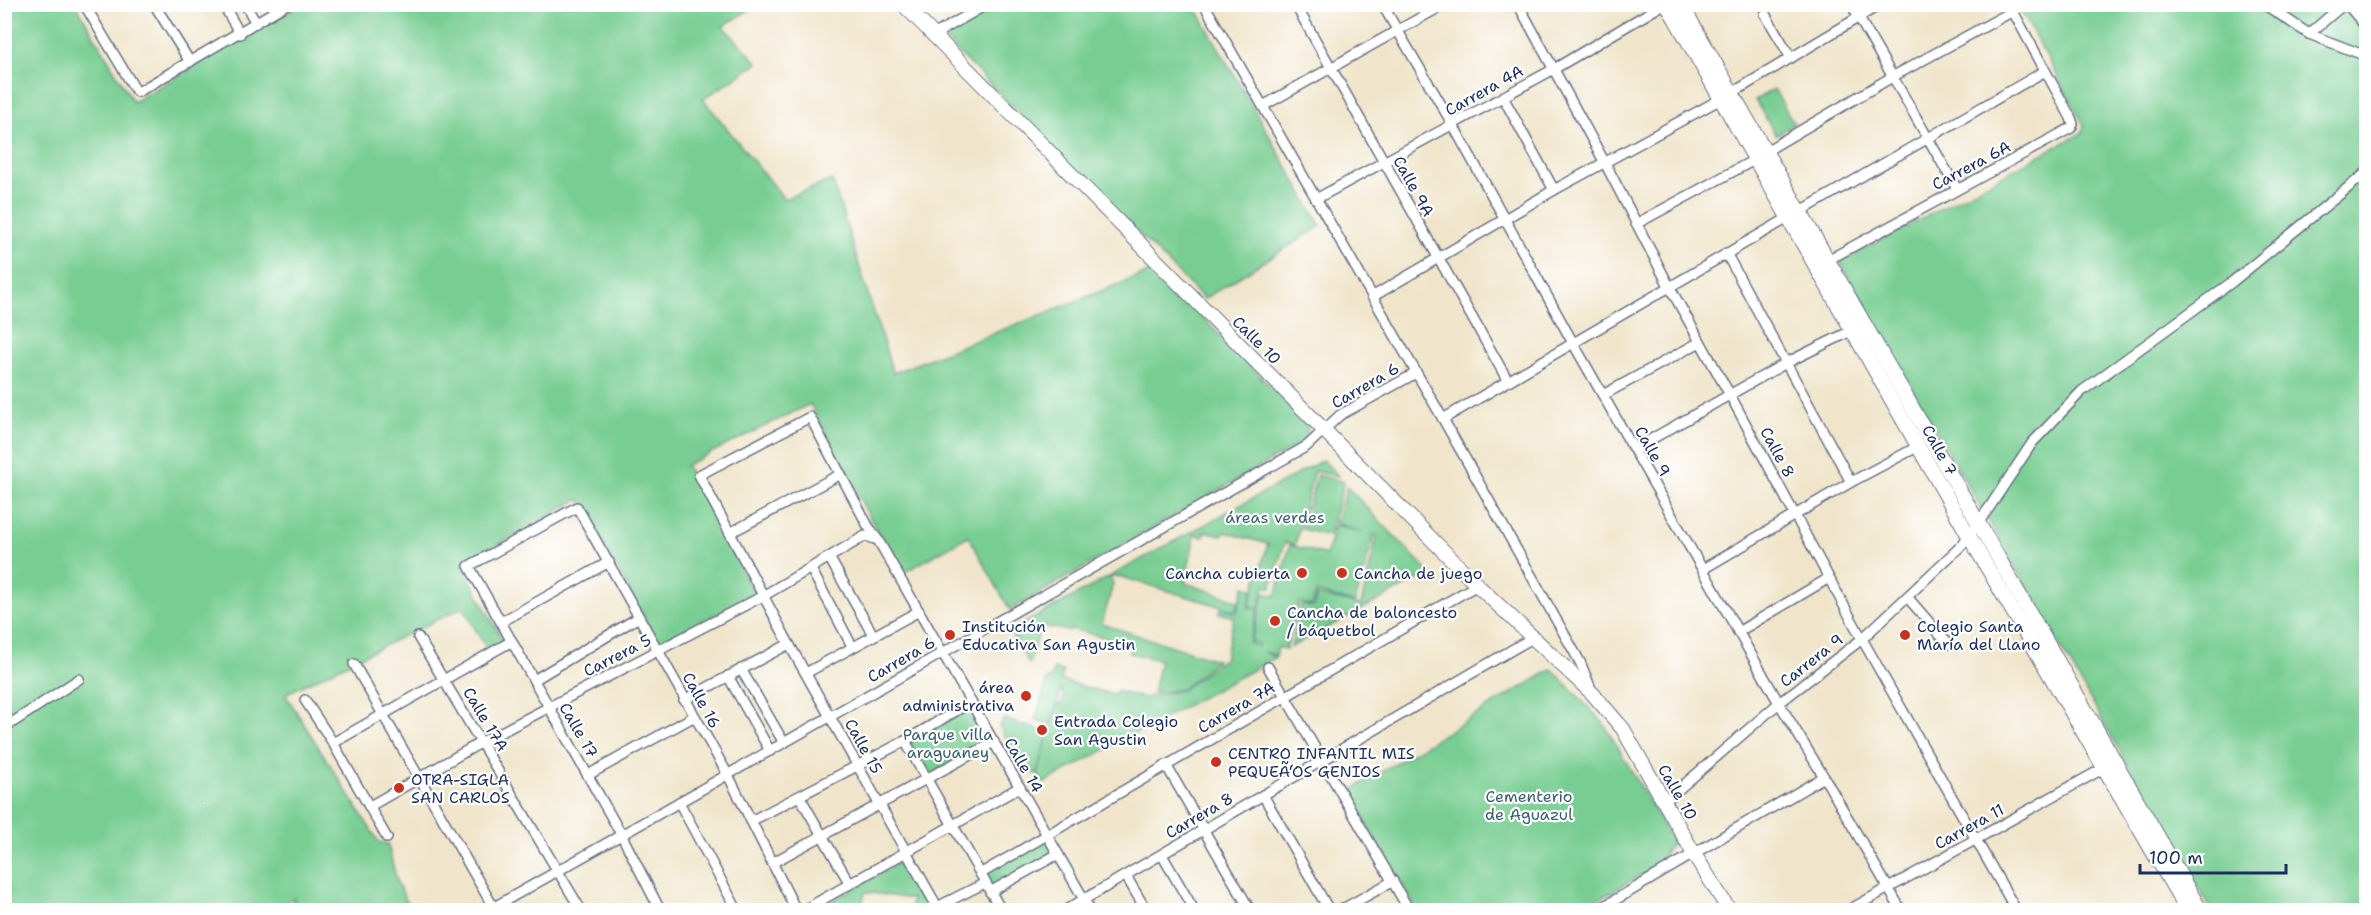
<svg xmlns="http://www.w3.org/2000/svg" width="2371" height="915" font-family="'Shantell Sans',sans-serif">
<rect width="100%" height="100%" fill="#fff"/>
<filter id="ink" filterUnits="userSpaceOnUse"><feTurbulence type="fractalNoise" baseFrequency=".0167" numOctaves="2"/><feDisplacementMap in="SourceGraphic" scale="12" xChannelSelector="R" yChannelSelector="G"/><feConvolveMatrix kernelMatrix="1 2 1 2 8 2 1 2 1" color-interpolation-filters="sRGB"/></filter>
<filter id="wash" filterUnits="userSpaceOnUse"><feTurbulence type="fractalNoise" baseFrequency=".008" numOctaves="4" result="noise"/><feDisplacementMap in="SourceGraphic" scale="24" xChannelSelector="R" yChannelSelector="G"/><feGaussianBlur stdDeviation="1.35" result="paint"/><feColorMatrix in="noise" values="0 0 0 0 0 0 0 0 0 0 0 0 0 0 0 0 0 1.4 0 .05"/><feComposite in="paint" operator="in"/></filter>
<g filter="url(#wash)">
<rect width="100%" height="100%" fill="#f0e5ca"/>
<g fill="#78ce92" stroke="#4a7e78" stroke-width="1.5">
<path d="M5,5H76L133,102L300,5H757L723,26L758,63L703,99L784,199L832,180L893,373L1155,270L1307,423L1308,433L1303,442L1010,610L968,536L903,573L873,524L810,404L686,465L755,594L659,644L579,499L462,565L503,641L487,650L463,607L285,694L378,841L388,845L397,882L411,910H291L294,898L266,910H5Z"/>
<path d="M998,5H1194L1321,226L1204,299L942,36Z"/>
<path d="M2018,5H2366V910H2211L1840,262L2082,133L2084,125Z"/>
<path d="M1774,89L1794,124L1776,135L1755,100Z"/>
<path d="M1323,460L1338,476L1314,471L1295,545L1285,542L1271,588L1265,586L1258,609L1249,606L1268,544L1225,532L1222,535L1205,531L1203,537L1195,534L1185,583L1239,601L1236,611L1121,577H1110L1113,584L1102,624L1217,660L1182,689L1153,693L1160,660L1130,653L1131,644L1071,629L1070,631L1041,626L1029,664L1010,631Z"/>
<path d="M1317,475L1344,482L1329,536L1302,529Z"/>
<path d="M1347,487L1430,573L1291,647L1301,605L1314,607L1317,595L1361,605L1377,536L1374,535L1355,603L1316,592L1312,606L1299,602L1286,649L1278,647L1276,655L1264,652L1276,657L1044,783L1038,775L1047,740L1037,774L1022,770L999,725L1004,719L1049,733L1058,704L1061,705L1064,695L1061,690L1051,724L1035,720L1047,679H1051L1054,669L1063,671L1061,679L1063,681L1114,695L1117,691L1144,698L1182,690L1225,658L1234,617L1219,613L1221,609L1237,612L1244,586L1253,589L1248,607L1258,610L1249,642L1258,646V643L1251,641L1264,593L1276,596L1290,545L1326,555L1335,525L1362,532L1336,523Z"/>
<path d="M1552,669L1604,724L1673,842L1654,868L1579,910H1417L1348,792Z"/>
<path d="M970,707L988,742L929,776L909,742Z"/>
<path d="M1047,838L1056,853L990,889L982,874Z"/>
<path d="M903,860L932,910H910L912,899L865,892L861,910H816Z"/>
</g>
</g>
<g filter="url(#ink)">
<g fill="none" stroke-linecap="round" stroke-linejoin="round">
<g stroke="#666f84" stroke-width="12">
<g id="street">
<path d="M84,4L136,91L138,92L287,4"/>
<path d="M154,4L190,62"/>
<path d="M223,4L240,34"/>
<path d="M245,4L256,23"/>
<path d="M1204,4L1443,419L1580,662L1591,689"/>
<path d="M1295,4L1508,381"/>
<path d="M1382,4L1453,125L1573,343L1779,703L1824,777L1901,910"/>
<path d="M1518,4L1605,163L1669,286L1730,395L1862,639L2016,910"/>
<path d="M1851,4L1957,189"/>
<path d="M2264,4L2309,34L2366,56"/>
<path d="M2347,4L2366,27"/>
<path d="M911,13L924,4"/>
<path d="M1765,14L1791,58"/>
<path d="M2309,34L2344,4"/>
<path d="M932,36L987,4"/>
<path d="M1503,97L1554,190"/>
<path d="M1263,106L1445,4"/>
<path d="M1766,151L1892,77L2013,11"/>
<path d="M1316,199L1554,69L1664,4"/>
<path d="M1801,211L2045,71"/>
<path d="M1636,224L1756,159"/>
<path d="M1726,253L1851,482"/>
<path d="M1828,260L2071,128L2073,124L2071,118L2009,4"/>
<path d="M1372,297L1554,190L1732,93L1881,4"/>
<path d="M1603,395L1700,342"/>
<path d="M1443,419L1788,218"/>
<path d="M1634,449L1786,363L1853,330"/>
<path d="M730,533L841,474"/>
<path d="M830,559L873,635"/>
<path d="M811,569L852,646"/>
<path d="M1703,569L1851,482L1919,446"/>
<path d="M1908,598L1948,644"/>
<path d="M501,622L609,562"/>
<path d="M1738,632L1829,578"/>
<path d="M418,637L581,910"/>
<path d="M354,664L495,910"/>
<path d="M1268,667L1409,910"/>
<path d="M741,669L784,743"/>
<path d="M806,673L919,611"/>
<path d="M728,676L770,751"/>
<path d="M534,680L639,617"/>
<path d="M305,700L333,743L387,838"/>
<path d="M684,700L789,644"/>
<path d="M4,728L79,679"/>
<path d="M905,741L1001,910"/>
<path d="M333,743L512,641"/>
<path d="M1166,765L1250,910"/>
<path d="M588,775L693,717"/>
<path d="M1263,795L1329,910"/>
<path d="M800,797L850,884"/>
<path d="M1665,801L1779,703L1862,639L1962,545L1989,508L2032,443L2082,391L2232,282L2366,173"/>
<path d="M679,802L737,910"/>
<path d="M370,806L482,742L763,596L865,536L878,540"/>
<path d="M751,821L905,741L971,702"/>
<path d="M1162,855L1194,910"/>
<path d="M772,863L994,742"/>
<path d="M980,874L1477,585"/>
<path d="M1126,876L1146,910"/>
<path d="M990,892L1058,854"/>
<path d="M937,907L985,883"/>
<path d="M489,910L1307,446L1340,415L1416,373"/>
<path d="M660,910L621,834L469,566L577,507L728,775L796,910"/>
<path d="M804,910L1020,787"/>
<path d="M939,910L789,644L699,475L810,417L868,526L878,540L1090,910"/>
<path d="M1066,910L1534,637"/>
<path d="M1341,910L1393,881"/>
<path d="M1598,910L1824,777"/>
<path d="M1849,910L2104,768"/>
</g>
</g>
<g stroke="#666f84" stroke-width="16">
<g id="secondary">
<path d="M903,4L1477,585L1593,694L1623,729L1694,854L1729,910"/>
<path d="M1667,4L1969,536L2187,910"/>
<path d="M1681,4L2200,910"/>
</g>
</g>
<use href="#street" stroke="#fff" stroke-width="9"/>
<use href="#secondary" stroke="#fff" stroke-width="14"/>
</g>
</g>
<g fill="#c8321e" stroke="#fff" stroke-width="2">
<circle cx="1302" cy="573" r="6"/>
<circle cx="1342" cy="573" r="6"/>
<circle cx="1275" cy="621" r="6"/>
<circle cx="950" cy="635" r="6"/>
<circle cx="1905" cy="635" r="6"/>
<circle cx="1026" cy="696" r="6"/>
<circle cx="1042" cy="730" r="6"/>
<circle cx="1216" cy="762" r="6"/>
<circle cx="399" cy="788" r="6"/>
</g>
<g text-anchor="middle" stroke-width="4.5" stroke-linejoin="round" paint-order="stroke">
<g font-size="16" fill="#1b2f5e" stroke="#fff">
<text transform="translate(1484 90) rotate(-29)" y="6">Carrera 4A</text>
<text transform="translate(1971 165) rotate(-28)" y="6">Carrera 6A</text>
<text transform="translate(1414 186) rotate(61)" y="6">Calle 9A</text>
<text transform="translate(1257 340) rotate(45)" y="6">Calle 10</text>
<text transform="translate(1365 385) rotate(-30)" y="6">Carrera 6</text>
<text transform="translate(1940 450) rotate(61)" y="6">Calle 7</text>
<text transform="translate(1653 451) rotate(60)" y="6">Calle 9</text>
<text transform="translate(1778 452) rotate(62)" y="6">Calle 8</text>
<text transform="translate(617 655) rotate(-27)" y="6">Carrera 5</text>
<text transform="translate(901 659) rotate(-30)" y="6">Carrera 6</text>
<text transform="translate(1811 660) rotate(-38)" y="6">Carrera 9</text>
<text transform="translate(702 700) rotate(61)" y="6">Calle 16</text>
<text transform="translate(1236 707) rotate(-30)" y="6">Carrera 7A</text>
<text transform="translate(486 719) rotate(59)" y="6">Calle 17A</text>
<text transform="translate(579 730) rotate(60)" y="6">Calle 17</text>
<text transform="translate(864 746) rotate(61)" y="6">Calle 15</text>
<text transform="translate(1024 765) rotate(60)" y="6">Calle 14</text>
<text transform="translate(1678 792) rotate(60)" y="6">Calle 10</text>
<text transform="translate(1199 815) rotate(-30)" y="6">Carrera 8</text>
<text transform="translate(1969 826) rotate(-29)" y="6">Carrera 11</text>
</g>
<g font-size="16" fill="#375f6e" stroke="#fff">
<text x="1275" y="523">áreas verdes</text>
<text x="948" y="740">Parque villa<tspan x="948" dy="18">araguaney</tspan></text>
<text x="1529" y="802">Cementerio<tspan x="1529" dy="18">de Aguazul</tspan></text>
</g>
<g font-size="16" fill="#1b2f5e" stroke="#fff" text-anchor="start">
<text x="1290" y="579" text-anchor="end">Cancha cubierta</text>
<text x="1354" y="579">Cancha de juego</text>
<text x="1287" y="618">Cancha de baloncesto<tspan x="1287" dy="18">/ báquetbol</tspan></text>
<text x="962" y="632">Institución<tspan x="962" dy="18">Educativa San Agustin</tspan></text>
<text x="1917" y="632">Colegio Santa<tspan x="1917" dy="18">María del Llano</tspan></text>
<text x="1014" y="693" text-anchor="end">área<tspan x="1014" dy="18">administrativa</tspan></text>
<text x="1054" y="727">Entrada Colegio<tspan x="1054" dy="18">San Agustin</tspan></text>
<text x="1228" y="759">CENTRO INFANTIL MIS<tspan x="1228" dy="18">PEQUEÃ‘OS GENIOS</tspan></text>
<text x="411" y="785">OTRA-SIGLA<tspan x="411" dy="18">SAN CARLOS</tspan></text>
</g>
</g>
<rect width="2371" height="915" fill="none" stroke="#fff" stroke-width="24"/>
<path d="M2140 864v9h146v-9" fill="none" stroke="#1b2f5e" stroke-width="3"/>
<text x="2149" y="864" font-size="18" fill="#1b2f5e" stroke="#ffffff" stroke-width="4.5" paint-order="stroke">100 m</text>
</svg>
